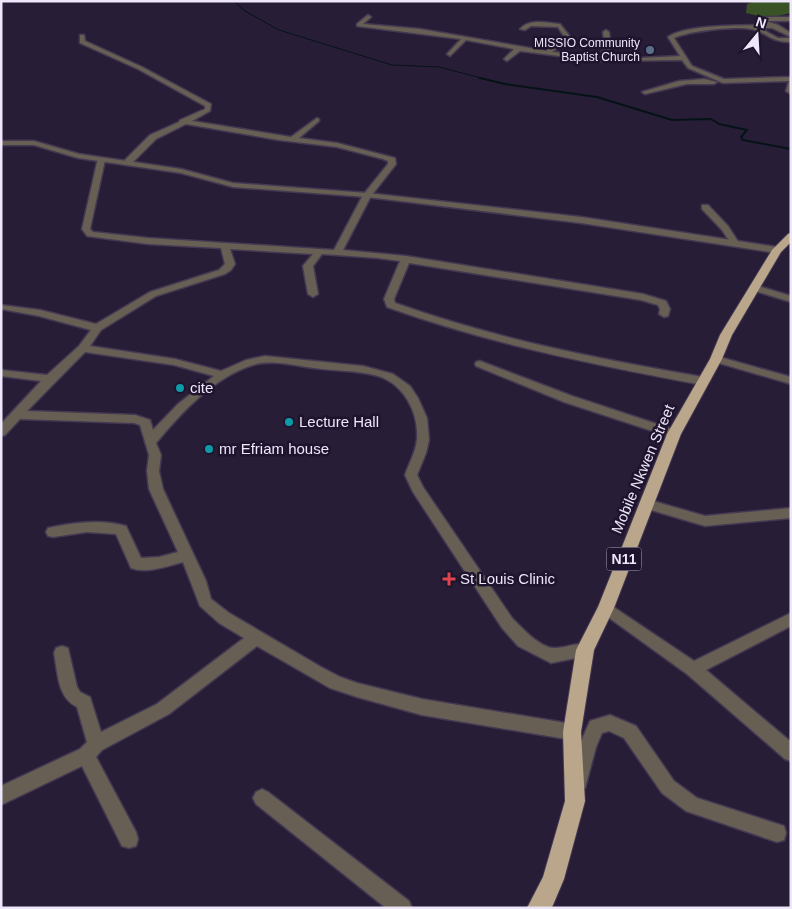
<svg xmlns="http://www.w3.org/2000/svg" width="792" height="909" font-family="Helvetica,sans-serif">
<rect width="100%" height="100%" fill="#281d37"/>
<path fill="#395327" d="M756,1H791V13L767,18L746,13L747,4Z"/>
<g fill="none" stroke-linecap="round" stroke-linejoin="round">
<path stroke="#051317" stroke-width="1" d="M234,1L245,11L279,30L392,65L439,67L485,79"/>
<path stroke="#051317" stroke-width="2" d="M480,78L505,84L597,97L672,120L711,119L719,124L747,130L741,137L743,140L791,149"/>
<g stroke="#443952" stroke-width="3">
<g id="minor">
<path d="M368,15L371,17L363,24L420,29L547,51L548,48L565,38L558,27L531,26L525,30L520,29C530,18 547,23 560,24L571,38L552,52L598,56L605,48L603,32L606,30L609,32L611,48L604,57L641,58L680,56L668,37C687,24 742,26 766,25L760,22V20L766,17H791V21H766L778,25L791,33V37L772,28H760L778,38H791V42C771,43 765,31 751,29C734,26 690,31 674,38L692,66L724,79L791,77V94L786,91L789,81L723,83L688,68L682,60L599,61L520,51L507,61L504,59L514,49L466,40L450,56L447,54L461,39L357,26V24Z"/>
<path d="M80,35H84L85,41L142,67L211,104L210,111L192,121L291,137L317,118L319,119V121L299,138L337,143L395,158L396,164L371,196L343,250L406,256L643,294L666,301L670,309L668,316L664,317L659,314L660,309L658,305L641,300L409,263L394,299L395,303C496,339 598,359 703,377L707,379L709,381L707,383L703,385C596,365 490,344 387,307L384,299L400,261L378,258L322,254L313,266L318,294L313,297L308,294L303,266L313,254L230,249L235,264L231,270L225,274L156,296L101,330L90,346L175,359L221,371L246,360L265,356L363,366L393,374L410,386L418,398L427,418L429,440L426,453L417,475L423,487L512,618C522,628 541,649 555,648C567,648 579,641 591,645L593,650L591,655L551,663L518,646L502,628L413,492L405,475C409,463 416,452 417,439C419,413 404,384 378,376C357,370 335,371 314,368C295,366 272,359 253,365C214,377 182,412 156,443L161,455L159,471L163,489L206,581L211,599L229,613L321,667L340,677L357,683L422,699L572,724L578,726L581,732L578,738L572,740L422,715L357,697L330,688L257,646L169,714L102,750L96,757L136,832L138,839L136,846L129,848L122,846L82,766L1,805V786L80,749L87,742L77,707C57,697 58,673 54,653L56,648L62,646L68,648L77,687L80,692L90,697L101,732L157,704L244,638L219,623L200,606L183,562C167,566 148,574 131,568L116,534L87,532L53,537L48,536L46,532L48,528L53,527C77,522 102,519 126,526L141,558L159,557L178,552L149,489L147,471L149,455L140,425L134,423L20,419L5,435L1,436V424L41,381L1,376V370L47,375L79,346L91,330L39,316L1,309V305L40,310L96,324L150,292L219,270L225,264L221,248L148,244L87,236L82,229L98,158L105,160L90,229L93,232L148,238L334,250L363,195L388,164V161L383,159L337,147L279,140L186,124L156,139L131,164H125V160L150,135L179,122L180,120L205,109V106L138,69L80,43ZM85,352L174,365L214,376L178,404L153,430L150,420L135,415L27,411Z"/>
<path d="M704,79L717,82L714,84H687L645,94L642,92L679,81Z"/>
<path d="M702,205H708L728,226L739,243L738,245H732L722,230L702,209Z"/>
<path d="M755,285L791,296V302L752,290L750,288Z"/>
<path d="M716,356L791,377V384L712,361L711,359Z"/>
<path d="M480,361L572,396L678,431L680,434L674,438L564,402L476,366L475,364L476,362Z"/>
<path d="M646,499L705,516L791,508V518L705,526L641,507L639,504L641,501Z"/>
<path d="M606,602L694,661L791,613V626L706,670L791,742V761L785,759L687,674L601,612L598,608L601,604Z"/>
<path d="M610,715L636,726L674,781L697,798L784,826L786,833L784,840L777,842L686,811L662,793L624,738L609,731L602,733L596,747L585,788L579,791L573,788C566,772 583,737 590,721Z"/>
<path d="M262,789L268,792L409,901L412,908H386L256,804L253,798L256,792Z"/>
</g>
</g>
<g stroke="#443952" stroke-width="3">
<path id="tertiary" d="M1,141H34L79,154L181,169L233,183L367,193L581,217L777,247L782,250L777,253L581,223L367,197L233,187L181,173L78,158L34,145H1Z"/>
</g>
<g stroke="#443952" stroke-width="2">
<path id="trunk" d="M791,233V242L781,252L732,335L722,359L681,434L614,608L594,650L581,732L585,801L564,879L553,905L551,908H527L543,877L565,801L563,732L576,650L598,607L667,434L710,359L720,335L772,250L788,234Z"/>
</g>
<use href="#minor" fill="#675f53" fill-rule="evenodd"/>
<use href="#tertiary" fill="#675f53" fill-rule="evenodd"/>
<use href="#trunk" fill="#baa68a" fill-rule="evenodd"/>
</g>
<circle fill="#5c6f8a" stroke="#1e142d" stroke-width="2" cx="650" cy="50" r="5"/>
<g fill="#0f9aa8" stroke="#1e142d" stroke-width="2">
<circle cx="180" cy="388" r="5"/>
<circle cx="289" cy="422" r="5"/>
<circle cx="209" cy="449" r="5"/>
</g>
<path fill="#e0444e" stroke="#1e142d" stroke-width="2" d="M446.5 571.5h5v5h5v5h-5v5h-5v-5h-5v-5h5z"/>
<g text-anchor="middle" stroke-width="5" stroke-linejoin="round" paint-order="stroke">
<g font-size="12" fill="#ede7f9" stroke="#1e142d" text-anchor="end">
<text x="640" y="47">MISSIO Community<tspan x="640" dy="14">Baptist Church</tspan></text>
</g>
<rect fill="#1e142d" stroke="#afa8bc" stroke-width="1" x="606.5" y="547.5" width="35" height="23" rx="4"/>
<g font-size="14" font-weight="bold" fill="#ede7f9">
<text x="624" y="564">N11</text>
</g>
<g font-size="15" fill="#ede7f9" stroke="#1e142d" text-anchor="start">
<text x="190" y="393">cite</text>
<text x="299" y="427">Lecture Hall</text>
<text x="219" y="454">mr Efriam house</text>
<text x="460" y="584">St Louis Clinic</text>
</g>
<g font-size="15" fill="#ede7f9" stroke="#1e142d">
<text transform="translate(643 469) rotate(-67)" y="5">Mobile Nkwen Street</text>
</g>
</g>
<rect width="792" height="909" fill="none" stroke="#ede7f9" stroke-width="5"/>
<g transform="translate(757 35) rotate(18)" stroke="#1e142d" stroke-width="4" paint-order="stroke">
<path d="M0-4L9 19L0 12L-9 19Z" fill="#ede7f9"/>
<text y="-8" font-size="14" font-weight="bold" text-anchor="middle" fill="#ede7f9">N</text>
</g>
</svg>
